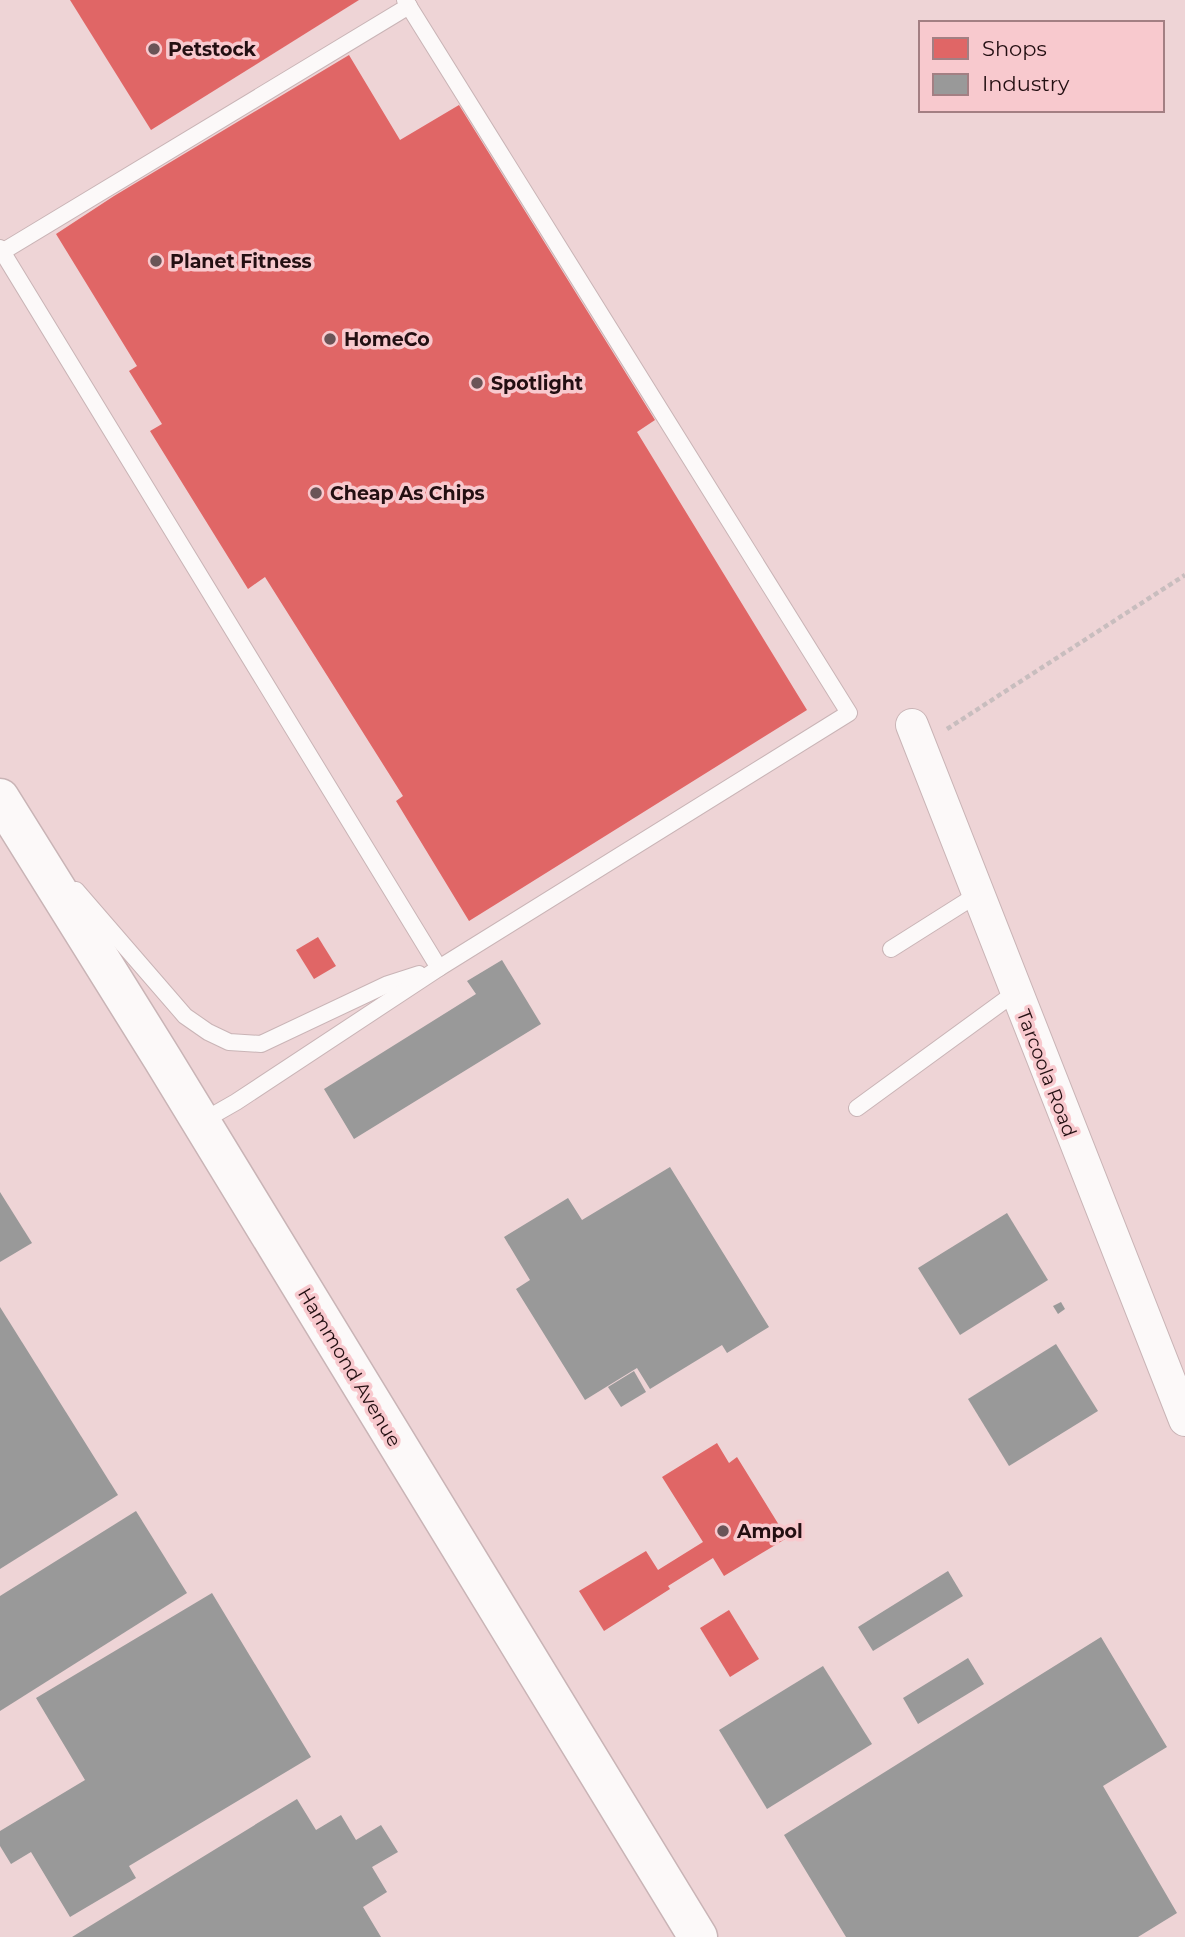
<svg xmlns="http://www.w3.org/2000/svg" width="1185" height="1937" font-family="Montserrat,sans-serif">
<rect width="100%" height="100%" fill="#eed4d6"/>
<g fill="#e06666">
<path d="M70,0H359L151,130Z"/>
<path d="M349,55L400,140L459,105L655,420L637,432L807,710L469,921L396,801L403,796L265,577L248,589L150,431L162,424L129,371L137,366L56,234L114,196Z"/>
<path d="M318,937L336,966L314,979L296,950Z"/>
<path d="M717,1443L729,1463L737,1457L787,1538L724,1576L713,1558L668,1586L670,1589L604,1631L579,1591L646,1551L658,1570L703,1542L662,1477Z"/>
<path d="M729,1610L759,1659L730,1677L700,1628Z"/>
</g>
<g fill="#999">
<path d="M502,960L541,1024L354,1139L324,1089L476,994L467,981Z"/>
<path d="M670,1167L769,1327L727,1353L722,1345L650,1389L637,1368L585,1400L516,1289L530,1280L504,1237L568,1198L582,1220Z"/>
<path d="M0,1192L32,1243L0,1262Z"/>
<path d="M1007,1213L1048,1280L960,1335L918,1268Z"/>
<path d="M1061,1302L1065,1309L1058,1314L1053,1306Z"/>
<path d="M0,1307L118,1495L0,1569Z"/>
<path d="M1056,1344L1098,1411L1009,1466L968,1399Z"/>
<path d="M634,1371L646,1392L621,1407L608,1387Z"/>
<path d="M136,1511L187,1593L0,1711V1596Z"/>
<path d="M948,1571L963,1596L873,1651L858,1627Z"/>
<path d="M212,1593L311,1757L129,1866L136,1878L70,1917L31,1852L11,1864L0,1846V1831L85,1780L36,1698Z"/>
<path d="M1101,1637L1167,1747L1103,1786L1177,1913L1138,1937H846L784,1835Z"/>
<path d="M968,1658L984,1684L918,1724L903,1698Z"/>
<path d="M823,1666L872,1744L767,1809L719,1730Z"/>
<path d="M297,1799L316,1830L341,1815L356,1840L381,1825L398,1852L372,1867L387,1892L363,1907L381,1937H72Z"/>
</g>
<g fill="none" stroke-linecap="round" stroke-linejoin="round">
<g stroke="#c9b4b6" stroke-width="18">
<g id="lane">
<path d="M0,248L439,968"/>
<path d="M2,252L409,6"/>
<path d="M76,890L185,1016L208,1032L229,1042L261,1044L388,984L419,974"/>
<path d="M891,949L978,894"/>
<path d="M857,1108L1016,992"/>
<path d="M201,1122L236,1102L439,968L849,713L405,0"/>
</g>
</g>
<g stroke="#c9b4b6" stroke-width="34">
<path id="street" d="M912,725L1185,1420"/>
</g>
<g stroke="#c9b4b6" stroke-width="41">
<path id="highway" d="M0,798L162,1058L698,1937"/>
</g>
<path stroke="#c8bdbe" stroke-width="4.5" stroke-dasharray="5 3.5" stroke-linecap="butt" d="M947,729L1185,575"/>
<use href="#lane" stroke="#fcf9f9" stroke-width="16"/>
<use href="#street" stroke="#fcf9f9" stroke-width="32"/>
<use href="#highway" stroke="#fcf9f9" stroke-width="38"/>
</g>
<g fill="#6a5457" stroke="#f8c9ce" stroke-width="2.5">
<circle cx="154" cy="49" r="7"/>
<circle cx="156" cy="261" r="7"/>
<circle cx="330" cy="339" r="7"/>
<circle cx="477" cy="383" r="7"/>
<circle cx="316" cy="493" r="7"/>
<circle cx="723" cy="1531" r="7"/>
</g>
<g text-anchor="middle" stroke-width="7" stroke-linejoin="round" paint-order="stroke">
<g font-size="19" font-weight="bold" fill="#230f12" stroke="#f8c9ce" text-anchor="start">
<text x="168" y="56">Petstock</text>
<text x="170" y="268">Planet Fitness</text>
<text x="344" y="346">HomeCo</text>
<text x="491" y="390">Spotlight</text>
<text x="330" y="500">Cheap As Chips</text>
<text x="737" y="1538">Ampol</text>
</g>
<g font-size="19" fill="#230f12" stroke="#f8c9ce">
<text transform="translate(1047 1073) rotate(69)" y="7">Tarcoola Road</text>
<text transform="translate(350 1367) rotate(59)" y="7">Hammond Avenue</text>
</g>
</g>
<rect x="919" y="21" width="245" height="91" fill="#f8c9ce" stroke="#a37f83" stroke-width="2"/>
<rect x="933" y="38" width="35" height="21" fill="#e06666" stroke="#a37f83" stroke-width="2"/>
<text x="982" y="56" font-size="21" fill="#230f12">Shops</text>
<rect x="933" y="74" width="35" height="21" fill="#999999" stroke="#a37f83" stroke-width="2"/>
<text x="982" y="91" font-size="21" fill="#230f12">Industry</text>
</svg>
